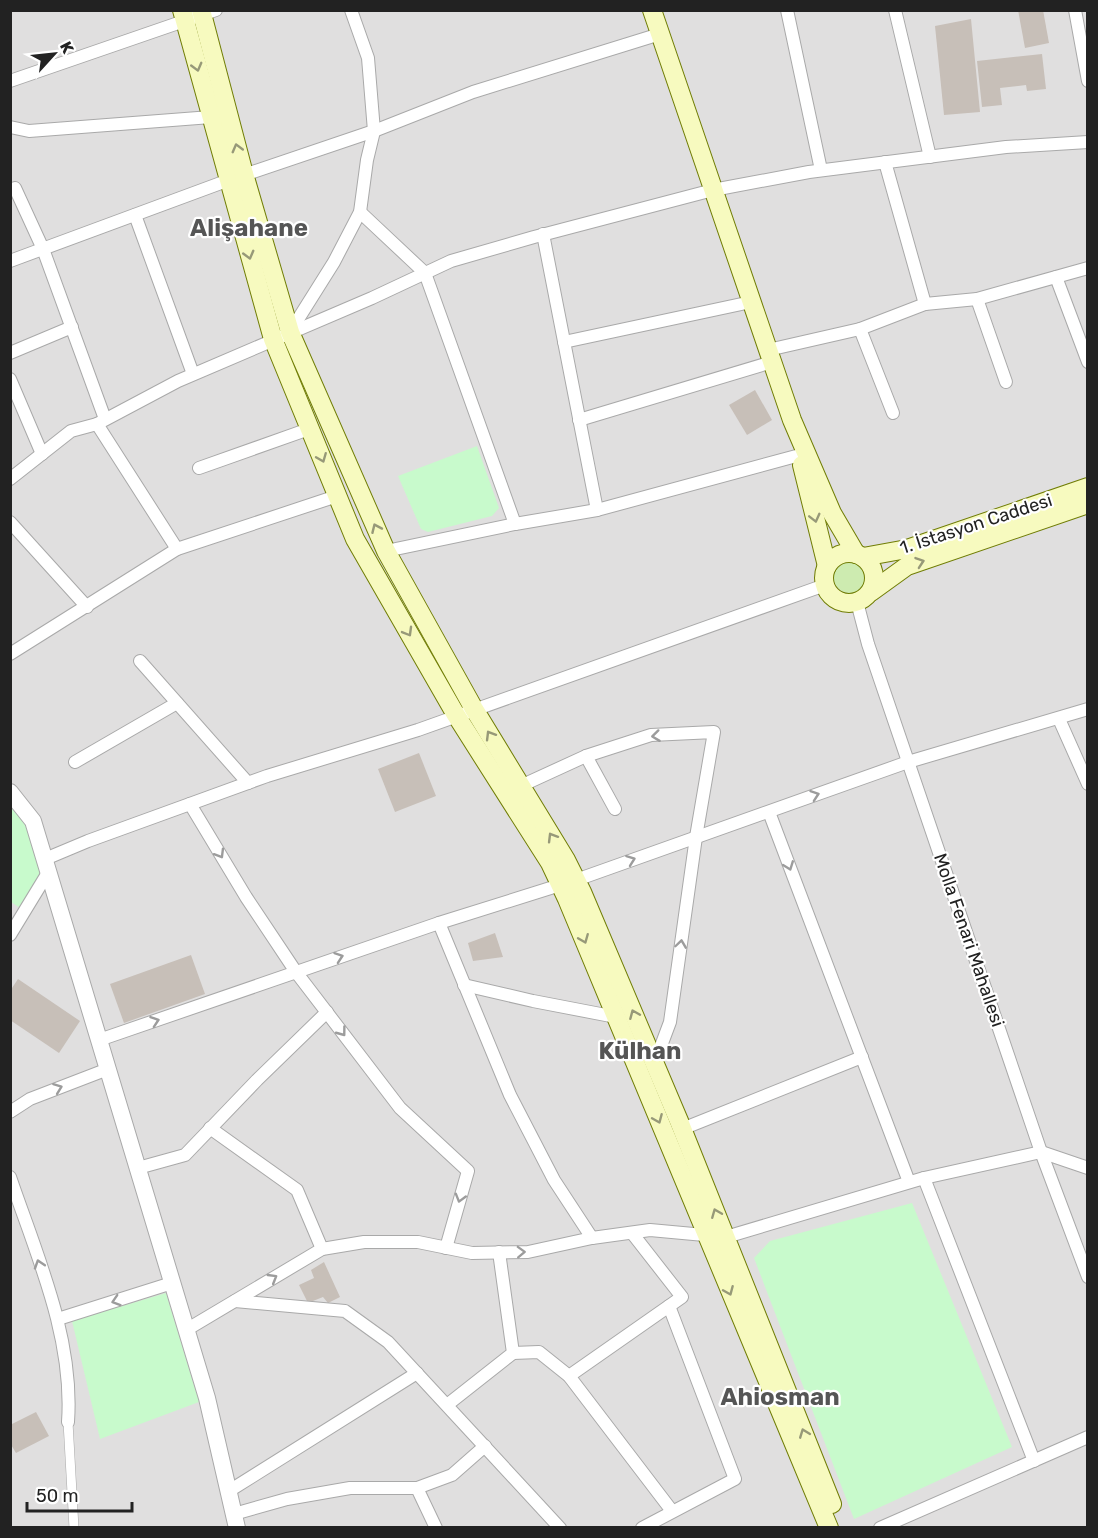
<svg xmlns="http://www.w3.org/2000/svg" width="1098" height="1538" font-family="Rubik,sans-serif">
<rect width="100%" height="100%" fill="#f2efe9"/>
<rect fill="#e0dfdf" x="11" y="11" width="1076" height="1516"/>
<circle fill="#cdebb0" cx="850" cy="576" r="17"/>
<g fill="#c8facc">
<path d="M477,446L499,508L492,516L428,532L421,529L398,476Z"/>
<path d="M10,800L30,823L44,870L20,908L11,902Z"/>
<path d="M912,1203L1012,1447L854,1519L754,1258L770,1241Z"/>
<path d="M166,1293L199,1402L100,1439L72,1321Z"/>
</g>
<g fill="#c7bfb8">
<path d="M1018,10H1043L1049,43L1025,48Z"/>
<path d="M971,19L980,112L944,115L935,26Z"/>
<path d="M1042,54L1046,89L1027,91L1026,85L1000,88L1002,105L982,107L977,61Z"/>
<path d="M755,390L772,420L747,435L729,405Z"/>
<path d="M419,753L436,796L395,812L378,769Z"/>
<path d="M495,933L503,957L473,961L468,943Z"/>
<path d="M191,955L205,994L124,1023L110,984Z"/>
<path d="M18,979L80,1021L59,1053L10,1020V991Z"/>
<path d="M324,1262L340,1297L328,1303L323,1297L308,1303L299,1285L314,1278L311,1270Z"/>
<path d="M36,1412L49,1436L16,1453L10,1443V1425Z"/>
</g>
<g fill="none" stroke-linecap="round" stroke-linejoin="round">
<g stroke="#a9a9a9" stroke-width="10">
<path id="pedestrian" d="M68,1422L74,1528"/>
</g>
<g stroke="#a9a9a9" stroke-width="14">
<g id="minor">
<path d="M787,10L821,170"/>
<path d="M895,10L930,157"/>
<path d="M1075,10L1088,81"/>
<path d="M10,81L216,10"/>
<path d="M10,127L29,131L211,117"/>
<path d="M885,162L925,304"/>
<path d="M15,188L43,249L105,419"/>
<path d="M360,212L425,273L515,524"/>
<path d="M135,215L193,374"/>
<path d="M543,234L597,510"/>
<path d="M10,261L229,180L374,131L473,92L660,34"/>
<path d="M1056,277L1088,362"/>
<path d="M977,299L1006,382"/>
<path d="M860,329L893,413"/>
<path d="M290,332L334,262L360,212L367,160L374,131L368,58L351,10"/>
<path d="M564,342L751,302"/>
<path d="M768,350L860,329L925,304L977,299L1088,268"/>
<path d="M10,353L72,327"/>
<path d="M10,379L42,454"/>
<path d="M579,420L772,362"/>
<path d="M97,424L177,549"/>
<path d="M199,468L309,429"/>
<path d="M10,479L71,431L97,424L178,381L372,298L451,261L534,237L713,190L809,172L1006,147L1088,142"/>
<path d="M10,522L87,607"/>
<path d="M386,551L515,524L597,510L800,455"/>
<path d="M857,602L868,644L1041,1152L1088,1277"/>
<path d="M10,654L177,549L337,496"/>
<path d="M140,661L248,783"/>
<path d="M1059,719L1088,784"/>
<path d="M586,756L615,809"/>
<path d="M75,762L177,703"/>
<path d="M514,789L586,756L651,735L714,732L696,837L670,1022L655,1062"/>
<path d="M190,804L246,897L296,972L400,1108L468,1171L446,1248"/>
<path d="M769,812L909,1182"/>
<path d="M45,859L88,841L267,776L418,730L825,585"/>
<path d="M439,923L510,1095L554,1180L592,1238"/>
<path d="M10,935L49,871"/>
<path d="M464,985L533,1001L616,1017"/>
<path d="M99,1040L439,923L576,880L908,762L1088,709"/>
<path d="M10,1112L30,1099L108,1069"/>
<path d="M210,1128L297,1190L322,1249"/>
<path d="M682,1129L862,1057"/>
<path d="M138,1168L185,1155L257,1080L327,1012"/>
<path d="M10,1177C37,1256 74,1338 68,1422"/>
<path d="M924,1178L1034,1461"/>
<path d="M235,1301L345,1311L388,1342L560,1528"/>
<path d="M58,1319L172,1283"/>
<path d="M186,1330L322,1249L364,1242H418L472,1253L528,1252L592,1238L650,1230L726,1237L924,1178L1041,1152L1088,1168"/>
<path d="M513,1353L539,1352L569,1376L672,1511"/>
<path d="M569,1376L682,1297L632,1233"/>
<path d="M447,1405L513,1353L499,1252"/>
<path d="M417,1488L436,1528"/>
<path d="M229,1491L417,1373"/>
<path d="M234,1514L287,1499L350,1488H417L452,1475L485,1446"/>
<path d="M642,1528L735,1479L669,1306"/>
<path d="M880,1528L1088,1437"/>
</g>
</g>
<g stroke="#a9a9a9" stroke-width="18">
<path id="tertiary" d="M10,792L33,821L207,1398L237,1528"/>
</g>
<g stroke="#707d05" stroke-width="20">
<g id="secondary">
<path d="M182,10L273,339L355,539L456,715L550,863L567,899L829,1528"/>
<path d="M201,10L244,174L290,332L386,551L474,709L566,860L582,892L679,1121L832,1504"/>
<path d="M652,10L792,420L832,513L856,554"/>
<path d="M802,465L827,566"/>
<circle cx="849" cy="578" r="25"/>
<path d="M863,557L907,549L1088,487"/>
<path d="M871,592L907,566L1088,504"/>
</g>
</g>
<use href="#pedestrian" stroke="#fff" stroke-width="9"/>
<use href="#minor" stroke="#fff" stroke-width="12"/>
<use href="#tertiary" stroke="#fff" stroke-width="16"/>
<use href="#secondary" stroke="#f7fabf" stroke-width="18"/>
</g>
<defs><path id="oneway-chevron" d="M-2-3.5L2.5 0L-2 3.5" fill="none" stroke-width="1.6" stroke-linecap="round" stroke-linejoin="round" transform="scale(1.5)"/></defs>
<g stroke="#979978">
<use href="#oneway-chevron" transform="translate(197 67) rotate(75)"/>
<use href="#oneway-chevron" transform="translate(237 148) rotate(-105)"/>
<use href="#oneway-chevron" transform="translate(249 255) rotate(75)"/>
<use href="#oneway-chevron" transform="translate(322 458) rotate(68)"/>
<use href="#oneway-chevron" transform="translate(815 518) rotate(76)"/>
<use href="#oneway-chevron" transform="translate(376 528) rotate(-114)"/>
<use href="#oneway-chevron" transform="translate(920 562) rotate(-19)"/>
<use href="#oneway-chevron" transform="translate(408 632) rotate(60)"/>
<use href="#oneway-chevron" transform="translate(490 735) rotate(-121)"/>
<use href="#oneway-chevron" transform="translate(552 837) rotate(-121)"/>
<use href="#oneway-chevron" transform="translate(584 939) rotate(68)"/>
<use href="#oneway-chevron" transform="translate(634 1014) rotate(-113)"/>
<use href="#oneway-chevron" transform="translate(658 1119) rotate(67)"/>
<use href="#oneway-chevron" transform="translate(716 1213) rotate(-112)"/>
<use href="#oneway-chevron" transform="translate(729 1291) rotate(67)"/>
<use href="#oneway-chevron" transform="translate(804 1433) rotate(-111)"/>
</g>
<g stroke="#9c9c9c">
<use href="#oneway-chevron" transform="translate(656 736) rotate(173)"/>
<use href="#oneway-chevron" transform="translate(815 795) rotate(-19)"/>
<use href="#oneway-chevron" transform="translate(220 854) rotate(59)"/>
<use href="#oneway-chevron" transform="translate(631 860) rotate(-20)"/>
<use href="#oneway-chevron" transform="translate(789 866) rotate(69)"/>
<use href="#oneway-chevron" transform="translate(681 944) rotate(-82)"/>
<use href="#oneway-chevron" transform="translate(339 957) rotate(-19)"/>
<use href="#oneway-chevron" transform="translate(155 1021) rotate(-19)"/>
<use href="#oneway-chevron" transform="translate(342 1032) rotate(53)"/>
<use href="#oneway-chevron" transform="translate(58 1088) rotate(-21)"/>
<use href="#oneway-chevron" transform="translate(460 1198) rotate(106)"/>
<use href="#oneway-chevron" transform="translate(521 1252) rotate(-2)"/>
<use href="#oneway-chevron" transform="translate(39 1264) rotate(-108)"/>
<use href="#oneway-chevron" transform="translate(273 1278) rotate(-31)"/>
<use href="#oneway-chevron" transform="translate(116 1301) rotate(162)"/>
</g>
<g text-anchor="middle" stroke-width="4.5" stroke-linejoin="round" paint-order="stroke">
<g font-size="18" fill="#222" stroke="#fff">
<text transform="translate(976 524) rotate(-18)" y="6">1. İstasyon Caddesi</text>
<text transform="translate(969 940) rotate(71)" y="6">Molla Fenari Mahallesi</text>
</g>
<g font-size="24" font-weight="bold" fill="#555" stroke="#fff">
<text x="249" y="236">Alişahane</text>
<text x="640" y="1059">Külhan</text>
<text x="780" y="1405">Ahiosman</text>
</g>
</g>
<rect width="1098" height="1538" fill="none" stroke="#222222" stroke-width="24"/>
<g transform="translate(54 54) rotate(63)" stroke="#ffffff" stroke-width="4.5" paint-order="stroke">
<path d="M0-4.5L10 22L0 15L-10 22Z" fill="#222222"/>
<text y="-9" font-size="16" font-weight="bold" text-anchor="middle" fill="#222222">K</text>
</g>
<path d="M27 1502v9h105v-9" fill="none" stroke="#222222" stroke-width="3"/>
<text x="36" y="1502" font-size="18" fill="#222222" stroke="#ffffff" stroke-width="4.5" paint-order="stroke">50 m</text>
</svg>
